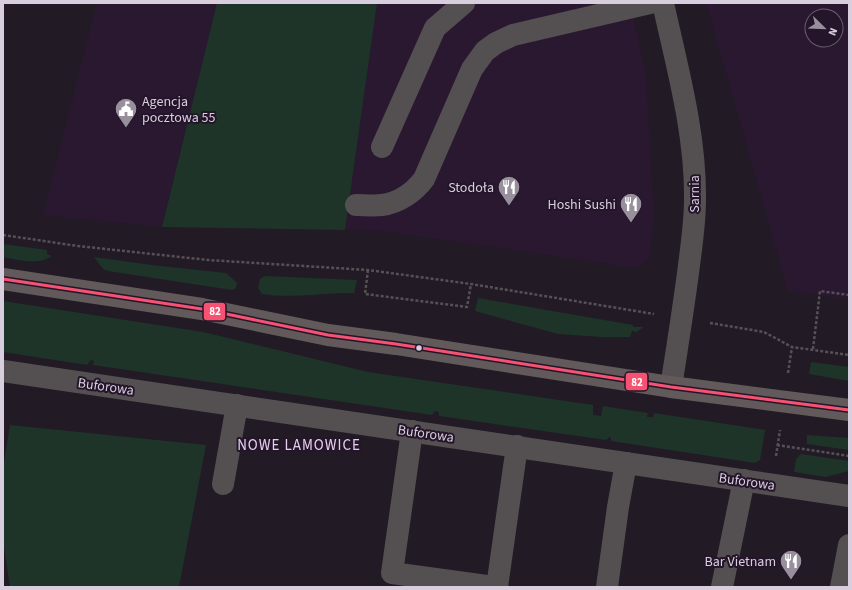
<svg xmlns="http://www.w3.org/2000/svg" width="852" height="590" font-family="'Source Sans 3',sans-serif">
<rect width="100%" height="100%" fill="#221a25"/>
<g fill="#2a1831" fill-rule="evenodd">
<path d="M97,3H217L162,227L43,215Z"/>
<path d="M377,3H630L646,73L654,219L649,260L637,268L382,231L345,230Z"/>
<path d="M706,3H849V300L788,291ZM812,16H836V40H812Z"/>
</g>
<g fill="#1e3429">
<path d="M217,3H377L345,230L162,227Z"/>
<path d="M3,244L47,250V254L52,256C37,266 20,260 3,257Z"/>
<path d="M94,257L152,265L226,273L237,283L236,288L232,290L108,271L103,269Z"/>
<path d="M265,276L357,280L354,293C324,292 293,299 262,294L258,288L260,279Z"/>
<path d="M478,298L633,325V327H644L635,333V331H632L630,337H602L558,334L475,311Z"/>
<path d="M3,301L203,332L368,372L593,405V415L601,416L603,406L648,413L647,417H653L654,413L765,430L760,460L755,463L611,441V438L609,437L606,440L439,416V412L435,411L432,415L93,365L94,361L91,360L87,365L3,352Z"/>
<path d="M811,362L849,367V381L809,374Z"/>
<path d="M10,425L206,445L179,587H10L3,540V468Z"/>
<path d="M807,435L849,438V450L807,444Z"/>
<path d="M801,454L849,461V471L826,477L794,472L796,459Z"/>
</g>
<g fill="none" stroke-linecap="round" stroke-linejoin="round">
<g stroke="#565155" stroke-width="2.5" stroke-dasharray="3 2" stroke-linecap="butt">
<path d="M3,235L78,246L208,260L368,270L471,284L654,314"/>
<path d="M368,270L365,294L467,307L471,284"/>
<path d="M710,323L764,332L792,347L849,355"/>
<path d="M813,349L820,291L849,295"/>
<path d="M788,373L792,347"/>
<path d="M777,445L849,456"/>
<path d="M776,456L780,430"/>
</g>
<g stroke="#544f50" stroke-width="22">
<path d="M663,3C677,67 696,134 695,200C695,224 691,249 688,273C683,311 677,349 671,387"/>
<path d="M382,147L435,28L464,3"/>
<path d="M356,205C364,205 374,206 382,205C399,203 414,192 424,179L472,69L485,51L496,43L513,35L650,3"/>
<path d="M3,371L849,496"/>
<path d="M412,431L392,573L494,587"/>
<path d="M223,484L237,405"/>
<path d="M497,587L517,446"/>
<path d="M607,587L618,507L626,463"/>
<path d="M722,587L744,480"/>
<path d="M841,587L849,545"/>
</g>
<path stroke="#61595a" stroke-width="22" d="M3,279L202,309L328,335L396,344L671,387L849,410"/>
<g stroke="#24152a" stroke-width="6">
<path id="bus-1" d="M3,279L202,309L328,335L396,344L671,387L849,410"/>
</g>
<use href="#bus-1" stroke="#f65372" stroke-width="3"/>
</g>
<defs>
<g id="civic-pin" transform="scale(1.15)"><path d="M0 17L-7.5 6A9.5 9.5 0 1 1 7.5 6Z" fill="#988f9d" stroke="#24152a"/><path d="M-.6-6.5H3V-4.5H.6V-3L4-1V1h2V6H-6V1h2V-1L-.6-3ZM-1.2 2.5V6h2.4V2.5Z" fill="#fff"/></g>
<g id="restaurant-pin" transform="scale(1.15)"><path d="M0 17L-7.5 6A9.5 9.5 0 1 1 7.5 6Z" fill="#988f9d" stroke="#24152a"/><path d="M-5-6h1v4h1v-4h1v4h1v-4h1v5L-1.5 .5V6h-2V.5L-5-1ZM5-6V6H3V1.5H1.5Q1.5-4 5-6Z" fill="#fff"/></g>
</defs>
<g fill-rule="evenodd">
<use href="#civic-pin" x="126" y="109"/>
<use href="#restaurant-pin" x="509" y="187"/>
<use href="#restaurant-pin" x="631" y="204"/>
<use href="#restaurant-pin" x="791" y="561"/>
</g>
<circle fill="#d8cedd" stroke="#24152a" stroke-width="1.5" cx="419" cy="348" r="3.5"/>
<g text-anchor="middle" stroke-width="4" stroke-linejoin="round" paint-order="stroke">
<g font-size="14" fill="#d8cedd" stroke="#24152a" text-anchor="end">
<text x="142" y="106" text-anchor="start">Agencja<tspan x="142" dy="16">pocztowa 55</tspan></text>
<text x="494" y="192">Stodoła</text>
<text x="616" y="209">Hoshi Sushi</text>
<text x="776" y="566">Bar Vietnam</text>
</g>
<g font-size="14" fill="#d8cedd" stroke="#24152a">
<text transform="translate(694 194) rotate(-90)" y="5">Sarnia</text>
<text transform="translate(106 386) rotate(8)" y="5">Buforowa</text>
<text transform="translate(426 433) rotate(8)" y="5">Buforowa</text>
<text transform="translate(747 481) rotate(8)" y="5">Buforowa</text>
</g>
<g font-size="15" letter-spacing="1" fill="#e4d0ed" stroke="#24152a">
<text x="299" y="450">NOWE LAMOWICE</text>
</g>
</g>
<g stroke="#24152a" stroke-width="1.5">
<rect x="203" y="302" width="23" height="19" rx="4" fill="#f65372"/>
<rect x="625" y="372" width="23" height="19" rx="4" fill="#f65372"/>
</g>
<g font-size="11" text-anchor="middle" font-weight="bold" fill="#fff">
<text x="215" y="315">82</text>
<text x="637" y="386">82</text>
</g>
<rect width="852" height="590" fill="none" stroke="#d8cedd" stroke-width="8"/>
<g transform="translate(824 28) rotate(113)"><circle r="19" fill="#24152a" stroke="#6c5f72"/>
<path d="M0-3L7 15L0 10L-7 15Z" fill="#988f9d"/>
<text y="-6" font-size="11" font-weight="bold" text-anchor="middle" fill="#d8cedd">N</text>
</g>
</svg>
